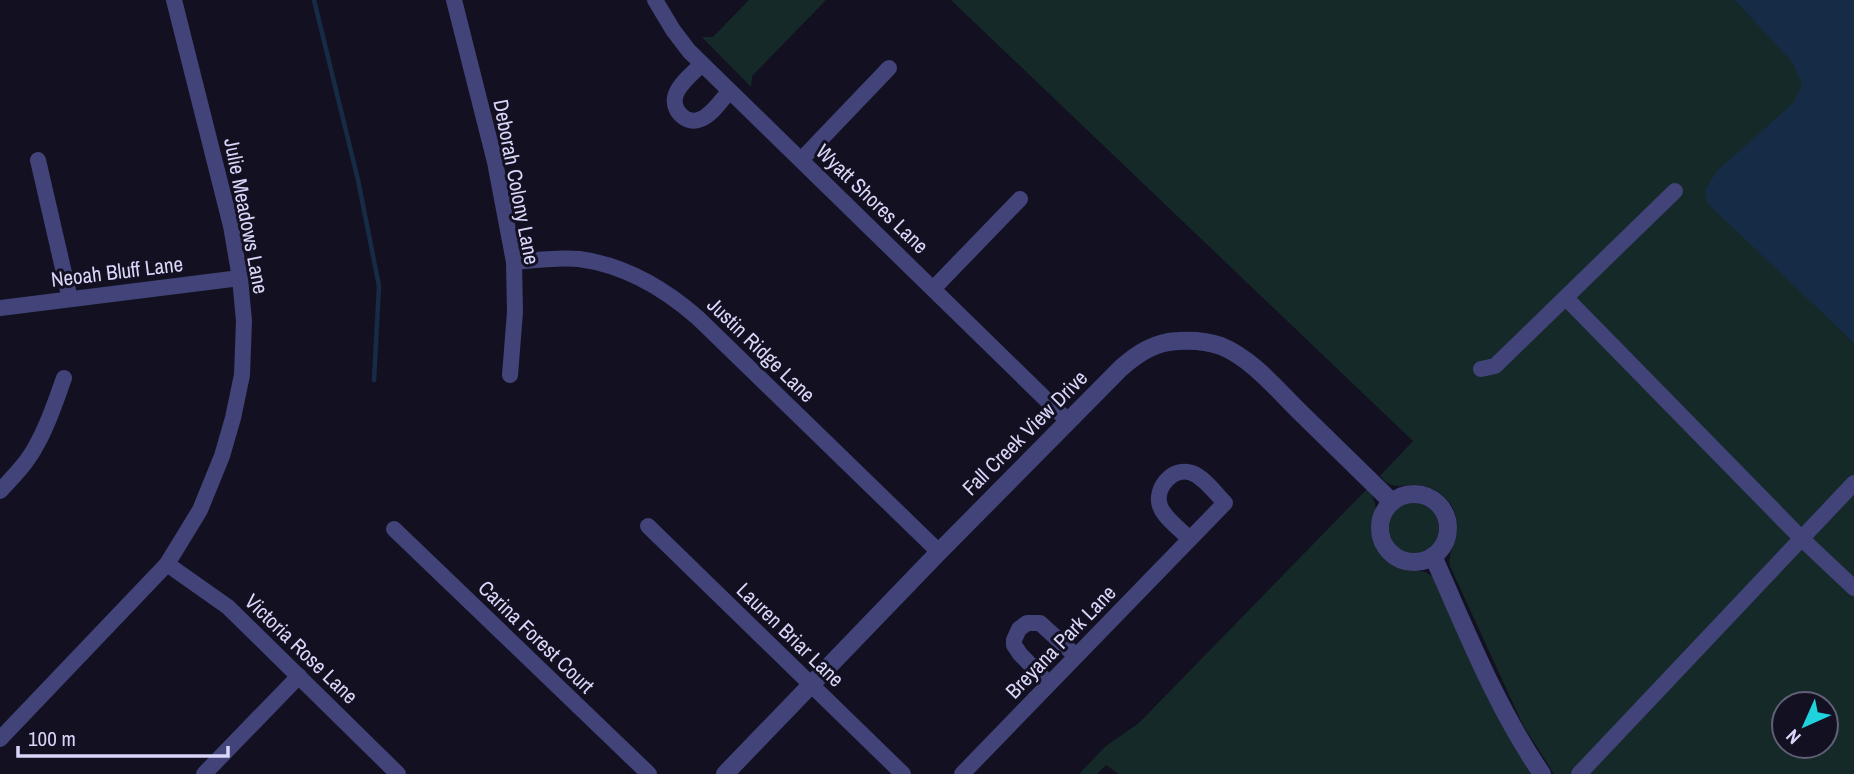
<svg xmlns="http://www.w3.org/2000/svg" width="1854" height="774" font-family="'Archivo Narrow',sans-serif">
<rect width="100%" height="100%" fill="#131121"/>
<g fill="#152a28" fill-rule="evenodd">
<path d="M749,0H826L752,76L751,87L702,37H713Z"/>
<path d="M951,0H1854V774H1554L1523,725L1450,566C1447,551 1459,538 1457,523C1456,502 1436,485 1416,485C1406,484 1397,489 1388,483C1385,482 1383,478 1380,476L1413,441ZM1784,704H1826V746H1784Z"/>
<path d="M1367,489C1387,510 1363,531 1383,555C1400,575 1418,565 1432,576L1505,731L1531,774H1119L1106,765L1097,774H1079L1106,746L1139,723Z"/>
<circle cx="1414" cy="528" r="25"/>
</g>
<path fill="#162b45" d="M1735,0H1854V343L1707,203L1705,190L1717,171L1793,103L1802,85L1793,63Z"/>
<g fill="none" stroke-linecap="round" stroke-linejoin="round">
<path stroke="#162b45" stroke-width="4.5" d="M314,0L358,180L379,286L374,380"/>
<g stroke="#424379" stroke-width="16">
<path d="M454,0L495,162L514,262L515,312L510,375"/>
<path d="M655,0L673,30L689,51L1068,421"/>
<path d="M702,64C694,72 680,83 676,94C670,109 686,126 701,119C712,115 721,100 729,92"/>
<path d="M38,160L70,299"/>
<path d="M801,160L889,68"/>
<path d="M514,262C535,260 557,257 579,259C624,265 664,288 698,318L939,552"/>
<path d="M933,289L1020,199"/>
<path d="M1566,298L1802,539L1854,588"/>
<path d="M0,308L240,278"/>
<path d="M1481,369L1495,366L1675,191"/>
<path d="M0,491C14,476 28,462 37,444C49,423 56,400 64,378"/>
<path d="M648,526L903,774"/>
<path d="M394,529L649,774"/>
<path d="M167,564L228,607L398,774"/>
<path d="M1049,684L1020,654L1014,645V640L1019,629L1027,623H1040L1076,656"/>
<path d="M0,739L167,564L200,510L222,456L233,418L242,375L244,321L240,278L231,226L174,0"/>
<path d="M204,774L299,676"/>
<path d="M962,774L1225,503C1216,494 1205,478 1192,473C1173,466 1154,488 1160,506C1164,518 1181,530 1190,539"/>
<path d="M1579,774L1854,483"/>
</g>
<g stroke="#424379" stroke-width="18">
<circle cx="1414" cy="528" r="34"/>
<path d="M1433,556C1466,630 1496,707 1542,774"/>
<path d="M725,774L939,552L1121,368C1138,353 1155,342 1178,341C1193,340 1207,341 1221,346C1253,359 1279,392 1303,415C1333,444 1362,473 1392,502"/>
</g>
</g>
<g text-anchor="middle" stroke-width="6" stroke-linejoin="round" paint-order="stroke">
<g font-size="21" fill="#d9d6f9" stroke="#131121">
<text transform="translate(516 182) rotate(79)" y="7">Deborah Colony Lane</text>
<text transform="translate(872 199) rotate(44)" y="7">Wyatt Shores Lane</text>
<text transform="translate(246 216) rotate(79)" y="7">Julie Meadows Lane</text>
<text transform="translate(117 272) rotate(-7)" y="7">Neoah Bluff Lane</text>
<text transform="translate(761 350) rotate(44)" y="7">Justin Ridge Lane</text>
<text transform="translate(1025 433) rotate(-45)" y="7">Fall Creek View Drive</text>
<text transform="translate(790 635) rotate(44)" y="7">Lauren Briar Lane</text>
<text transform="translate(536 637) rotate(44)" y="7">Carina Forest Court</text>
<text transform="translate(1061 642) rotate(-46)" y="7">Breyana Park Lane</text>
<text transform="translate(301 649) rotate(44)" y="7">Victoria Rose Lane</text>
</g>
</g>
<g transform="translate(1805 725) rotate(225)"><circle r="33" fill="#131121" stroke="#626077" stroke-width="2"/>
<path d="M0-5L12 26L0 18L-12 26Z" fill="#1fd2dc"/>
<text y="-10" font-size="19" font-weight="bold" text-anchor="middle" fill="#d9d6f9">N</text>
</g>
<path d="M18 746v10h210v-10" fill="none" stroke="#d9d6f9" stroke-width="3.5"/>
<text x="28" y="746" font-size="21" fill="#d9d6f9" stroke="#131121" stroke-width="5" paint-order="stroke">100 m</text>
</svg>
